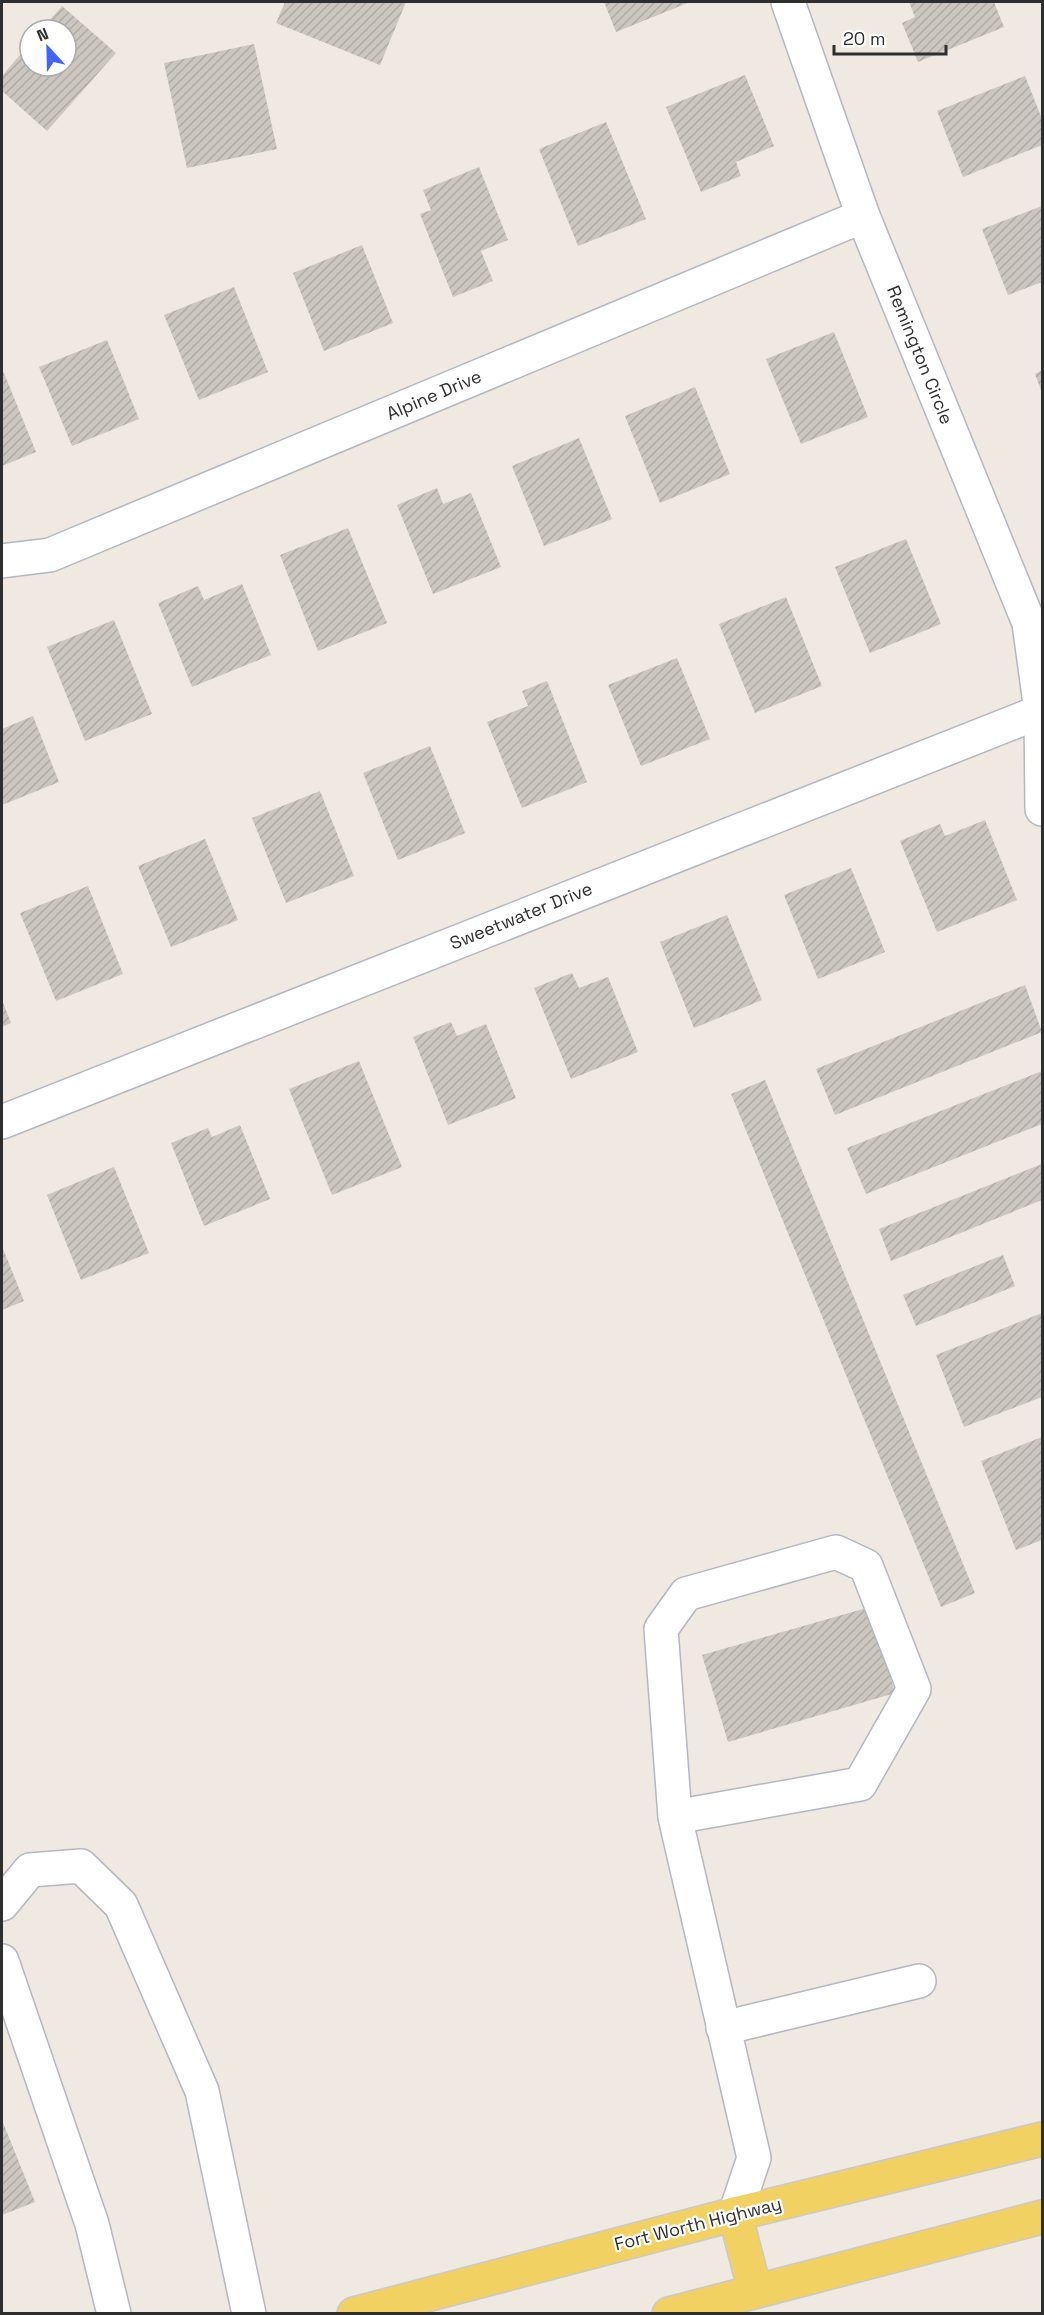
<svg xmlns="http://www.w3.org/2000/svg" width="1044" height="2315" font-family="'Space Grotesk',sans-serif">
<defs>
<pattern id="building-hatch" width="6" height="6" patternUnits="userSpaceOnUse" patternTransform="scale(1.5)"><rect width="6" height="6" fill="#cbc7bf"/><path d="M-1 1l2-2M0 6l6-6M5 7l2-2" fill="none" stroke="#afaba4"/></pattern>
</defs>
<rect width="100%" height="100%" fill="#efe9e1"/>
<g fill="url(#building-hatch)">
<path d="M285,2H406L380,65L276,23Z"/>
<path d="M604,2H690L616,32Z"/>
<path d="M909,2H994L1004,27L918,62L902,23L915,17Z"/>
<path d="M62,6L116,53L47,131L2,91V76L30,43V66H66V30H41Z"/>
<path d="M254,44L277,149L187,168L164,63Z"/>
<path d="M745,75L774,146L736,162L741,176L701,192L666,107Z"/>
<path d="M1025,76L1042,119V145L963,177L937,111Z"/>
<path d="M606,122L646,219L578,246L539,149Z"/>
<path d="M479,167L508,240L481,251L493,281L453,297L420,214L431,210L423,190Z"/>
<path d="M1042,206V282L1008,295L982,229Z"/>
<path d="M362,245L393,323L324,351L293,273Z"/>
<path d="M234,287L268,372L199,400L164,315Z"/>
<path d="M834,332L868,417L801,444L766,359Z"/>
<path d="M107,340L139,419L72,446L39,367Z"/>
<path d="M2,368L36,452L2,466Z"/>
<path d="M1042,370V393L1035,374Z"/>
<path d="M695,387L730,474L660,503L625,416Z"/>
<path d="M579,438L612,519L544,546L512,466Z"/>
<path d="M437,488L443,504L471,493L501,567L433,594L397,505Z"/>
<path d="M348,528L387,623L318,651L280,555Z"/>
<path d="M906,539L941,624L870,653L835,567Z"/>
<path d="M242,584L271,655L192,687L158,603L198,586L204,600Z"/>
<path d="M786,597L822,686L755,713L719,624Z"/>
<path d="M114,620L152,714L85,741L47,647Z"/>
<path d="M677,658L710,739L641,766L608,685Z"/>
<path d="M547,681L587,782L522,808L487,722L528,706L522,691Z"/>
<path d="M33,716L59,782L2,805V729Z"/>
<path d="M430,746L465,833L398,860L363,773Z"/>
<path d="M320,791L354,876L286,903L252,818Z"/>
<path d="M985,820L1017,900L937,932L900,841L940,824L945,836Z"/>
<path d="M205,839L238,920L171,947L138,866Z"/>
<path d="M851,868L885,952L818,979L784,895Z"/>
<path d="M88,886L123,974L56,1001L20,913Z"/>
<path d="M727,915L762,1000L694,1028L660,942Z"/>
<path d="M572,973L579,988L608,977L638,1052L571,1079L534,988Z"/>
<path d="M1025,985L1042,1032L835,1115L816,1069Z"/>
<path d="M2,1000L11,1023L2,1027Z"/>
<path d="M451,1022L457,1036L486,1024L516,1098L448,1125L413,1037Z"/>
<path d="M359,1061L402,1167L332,1195L289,1089Z"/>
<path d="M1042,1071V1124L866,1194L847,1148Z"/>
<path d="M765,1080L975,1593L941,1607L731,1094Z"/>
<path d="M240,1125L270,1199L204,1226L171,1143L208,1128L212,1137Z"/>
<path d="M1042,1164V1200L891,1261L879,1229Z"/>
<path d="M114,1167L149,1253L81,1280L47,1195Z"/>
<path d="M2,1246L24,1301L2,1310Z"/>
<path d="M1003,1255L1015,1286L916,1326L903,1295Z"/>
<path d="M1042,1313V1397L964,1427L936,1355Z"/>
<path d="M1042,1437V1540L1016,1550L981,1461Z"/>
<path d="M870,1607L895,1693L728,1742L702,1655Z"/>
<path d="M2,2120L35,2202L2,2215Z"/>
</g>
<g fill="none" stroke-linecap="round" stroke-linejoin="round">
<g stroke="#b4b7c1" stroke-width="36">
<g id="minor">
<path d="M788,2L863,216L1029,623L1041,711L1042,809"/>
<path d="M2,561L50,555L863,216"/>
<path d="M2,1122L1042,711"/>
<path d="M675,1817L860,1784L914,1689L866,1566L836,1552L686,1594L661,1629L675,1817L754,2158L735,2214"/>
<path d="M2,1904L30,1870L81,1866L121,1905L202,2091L249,2314"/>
<path d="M2,1961L92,2224L114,2314"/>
<path d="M723,2028L919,1981"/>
</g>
</g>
<g stroke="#c9c9c9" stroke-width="36">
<g id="major">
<path d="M735,2214L755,2291"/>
<path d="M354,2314L735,2214L1042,2139"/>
<path d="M669,2314L1042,2217"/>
</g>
</g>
<use href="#minor" stroke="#fff" stroke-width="33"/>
<use href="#major" stroke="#f2d163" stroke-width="33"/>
</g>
<g text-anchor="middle" stroke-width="4.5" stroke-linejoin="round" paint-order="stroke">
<g font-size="18" fill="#2e2e2e" stroke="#fff">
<text transform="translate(920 355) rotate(68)" y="6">Remington Circle</text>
<text transform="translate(434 395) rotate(-23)" y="6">Alpine Drive</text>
<text transform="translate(521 916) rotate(-22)" y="6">Sweetwater Drive</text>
<text transform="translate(698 2224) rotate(-14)" y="6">Fort Worth Highway</text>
</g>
</g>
<rect width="1044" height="2315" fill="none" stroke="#2e2e2e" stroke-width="6"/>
<g transform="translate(48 48) rotate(338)"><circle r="28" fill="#ffffff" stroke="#ababab" stroke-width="1.5"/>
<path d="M0-4.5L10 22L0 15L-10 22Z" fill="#4264fb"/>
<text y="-9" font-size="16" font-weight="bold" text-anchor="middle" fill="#2e2e2e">N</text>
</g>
<path d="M834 45v9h112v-9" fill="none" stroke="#2e2e2e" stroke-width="3"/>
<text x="843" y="45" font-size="18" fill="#2e2e2e" stroke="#ffffff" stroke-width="4.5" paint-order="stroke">20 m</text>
</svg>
